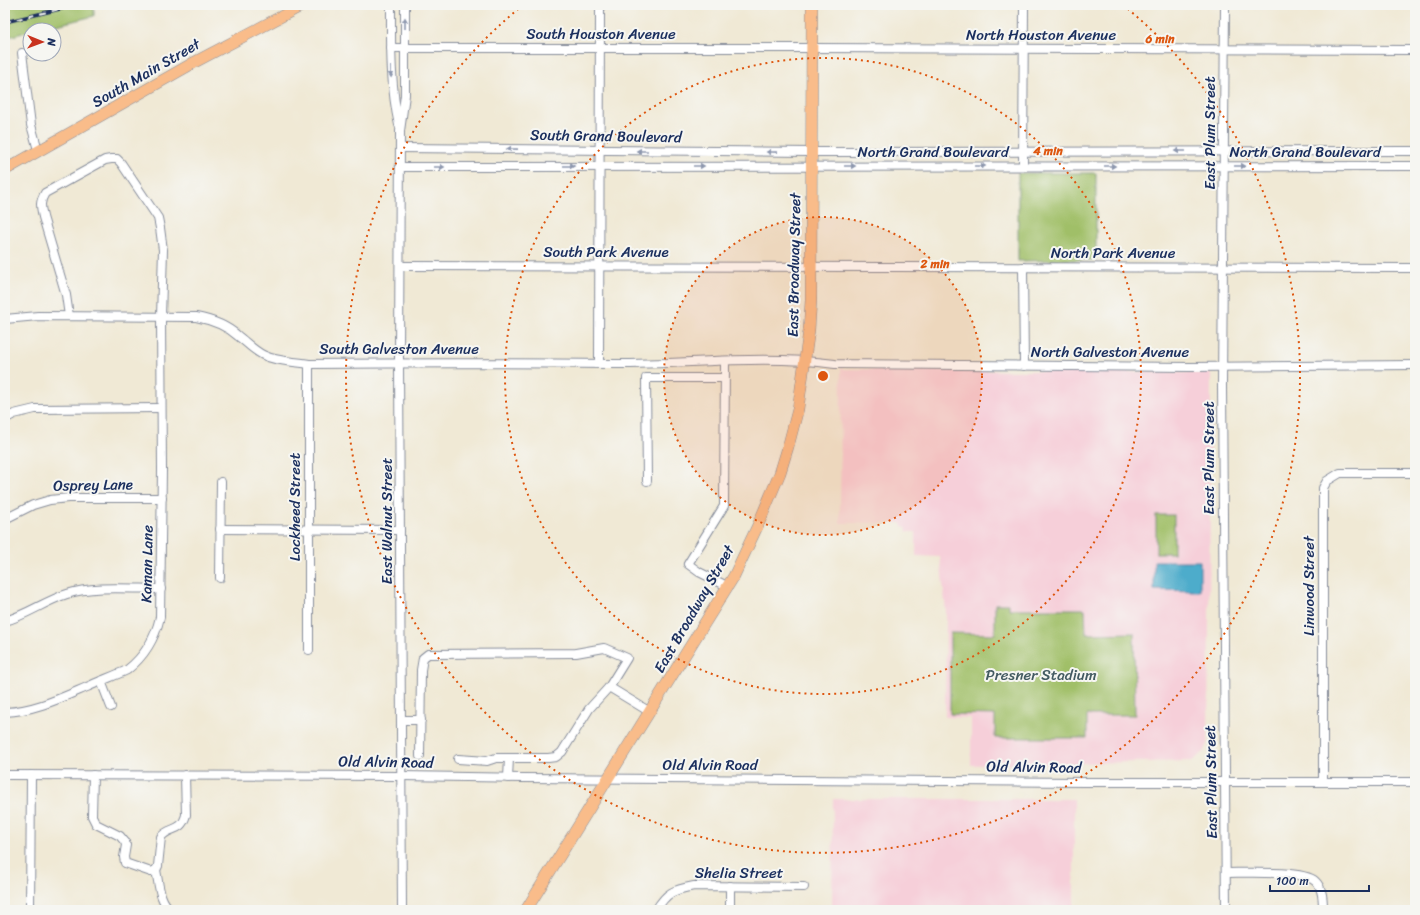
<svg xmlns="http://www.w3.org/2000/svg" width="1420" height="915" font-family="Sriracha,sans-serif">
<rect width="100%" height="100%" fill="#f6f6f2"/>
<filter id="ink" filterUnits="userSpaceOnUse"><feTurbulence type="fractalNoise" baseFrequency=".025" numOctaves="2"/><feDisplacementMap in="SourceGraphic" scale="8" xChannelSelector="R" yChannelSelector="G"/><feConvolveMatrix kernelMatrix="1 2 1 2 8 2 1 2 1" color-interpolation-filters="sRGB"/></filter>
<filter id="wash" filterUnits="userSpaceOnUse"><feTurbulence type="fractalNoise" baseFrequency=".012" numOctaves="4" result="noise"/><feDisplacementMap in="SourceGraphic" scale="16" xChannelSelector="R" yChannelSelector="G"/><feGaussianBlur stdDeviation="0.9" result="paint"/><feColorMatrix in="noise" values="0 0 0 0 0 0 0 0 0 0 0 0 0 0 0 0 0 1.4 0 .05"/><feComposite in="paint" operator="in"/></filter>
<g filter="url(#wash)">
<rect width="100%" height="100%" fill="#f0e9d5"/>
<g fill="#f6cfd9">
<path d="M841,369L1211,373L1208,741L1203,753L1192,761L971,765V718L945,717L946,612L940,557L916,556V532H907L906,527L902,526L901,523H840Z"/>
<path d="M833,799H1074V910H832Z"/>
</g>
<g fill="#a0bf67" stroke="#5e7762">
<path d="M5,5H94V16L36,30H30V31L5,38Z"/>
<path d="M1018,173H1096V260L1018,261Z"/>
<rect x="1156" y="515" width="18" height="38"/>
<path d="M995,604H1009V609H1085L1086,634L1134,633L1135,715H1087V738H995V715L950,714V633L995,634Z"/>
</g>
<path fill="#4daccb" stroke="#346e94" d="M1154,561H1200V591L1154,590Z"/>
</g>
<g filter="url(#ink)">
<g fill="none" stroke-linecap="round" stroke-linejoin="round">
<g stroke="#868c9a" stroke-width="10">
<g id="minor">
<path d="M391,5C391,45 390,85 399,125"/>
<path d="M1225,5L1222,386L1226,910"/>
<path d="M391,48H812L1415,50"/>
<path d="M22,53L31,125L38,150"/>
<path d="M400,148L811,152L1415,151"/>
<path d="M1023,166L1024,5"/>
<path d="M400,167L1415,166"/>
<path d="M400,266L1415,268"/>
<path d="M1023,267L1024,366"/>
<path d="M5,319L38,316L196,317C212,320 226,325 238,336C246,342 253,350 263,355C277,362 293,361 309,364C409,363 508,363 608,364C684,365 760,354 835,364L1190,367L1415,365"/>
<path d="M725,361L724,506L688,564L699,572L727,586"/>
<path d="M599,363L600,5"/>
<path d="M309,364V650"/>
<path d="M5,419L14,414L35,409L161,408"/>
<path d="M647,481L646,378H724"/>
<path d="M5,519L33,505L50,500L69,498H162"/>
<path d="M220,529L400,530"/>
<path d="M220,578L221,482"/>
<path d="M5,621C27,615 45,601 67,594C92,585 134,589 161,589"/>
<path d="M101,681L111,707"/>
<path d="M5,712C34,711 61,698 87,687C100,681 114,676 127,670C145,656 155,639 160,617L162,470L161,317L163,250L160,228L158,218L121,163L117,159H111L105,160L45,193C39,203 41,207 43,217L66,295L69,316"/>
<path d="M401,720H421"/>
<path d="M420,756L421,670L423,658L428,654L576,653L604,648L627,658L609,687L650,712"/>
<path d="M458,759L487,761L496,758H509"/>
<path d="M5,775L401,776L524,778L1085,782H1415"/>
<path d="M93,775L92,816L96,824L120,836L125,842L126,845L124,857L125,863L151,872L156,870L158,866L161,837C170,826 181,833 186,815L185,775"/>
<path d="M508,778L509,758H548L556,757L562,752L589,709L609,687"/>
<path d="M1323,782V488L1327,481L1340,473H1415"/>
<path d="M156,870C159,884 159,901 171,910"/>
<path d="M1227,873C1245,873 1303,870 1315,881C1323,888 1323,901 1323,910"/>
<path d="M30,910L31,775"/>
<path d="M402,910L399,363L400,131L405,95V5"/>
<path d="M656,910C667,892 673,890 694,886L804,887"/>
<path d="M730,910V886"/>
</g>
</g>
<g stroke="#868c9a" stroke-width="12">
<g id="major">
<path d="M5,170L195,62L303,5"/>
<path d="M526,910L734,576L758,525L780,473L788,447L798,409L809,330L811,300L812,5"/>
</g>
</g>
<use href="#minor" stroke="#fff" stroke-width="8"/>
<use href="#major" stroke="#f9bc8a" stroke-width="11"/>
<g stroke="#1b2f5e" stroke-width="3.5">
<path id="rail" d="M5,22L77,5"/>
</g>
<use href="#rail" stroke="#f6f6f2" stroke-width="2" stroke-dasharray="6" stroke-linecap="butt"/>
</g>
<defs><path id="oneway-solid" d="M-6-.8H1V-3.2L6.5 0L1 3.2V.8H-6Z"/></defs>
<g fill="#8d97ae">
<use href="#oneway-solid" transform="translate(405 23) rotate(-90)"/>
<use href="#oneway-solid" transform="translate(391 72) rotate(89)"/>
<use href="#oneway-solid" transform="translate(512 149) rotate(-179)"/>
<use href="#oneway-solid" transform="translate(642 151) rotate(-180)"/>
<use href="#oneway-solid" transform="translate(1180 151) rotate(180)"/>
<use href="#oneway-solid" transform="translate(772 152) rotate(-179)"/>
<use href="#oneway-solid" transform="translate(569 166)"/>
<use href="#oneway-solid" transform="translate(699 166)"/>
<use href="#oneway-solid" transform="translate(850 166)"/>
<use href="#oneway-solid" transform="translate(980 166)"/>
<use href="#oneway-solid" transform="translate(1110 166)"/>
<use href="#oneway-solid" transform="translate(1240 166)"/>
<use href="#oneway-solid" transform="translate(439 167)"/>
</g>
</g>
<circle cx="823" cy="376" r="159" fill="#de5710" fill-opacity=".12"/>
<g fill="none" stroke="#de5710" stroke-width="2" stroke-dasharray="2 4">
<circle cx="823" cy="376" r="159"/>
<circle cx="823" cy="376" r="318"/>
<path d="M1123 5A477 477 0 1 1 523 5"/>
</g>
<g text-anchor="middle" stroke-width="4" stroke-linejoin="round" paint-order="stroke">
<g font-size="15" fill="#1b2f5e" stroke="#f6f6f2">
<text x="601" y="39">South Houston Avenue</text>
<text x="1041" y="40">North Houston Avenue</text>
<text transform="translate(146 73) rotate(-30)" y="5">South Main Street</text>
<text transform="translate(1210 133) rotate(-90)" y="5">East Plum Street</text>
<text transform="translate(606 136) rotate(1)" y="5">South Grand Boulevard</text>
<text x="933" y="157">North Grand Boulevard</text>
<text x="1305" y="157">North Grand Boulevard</text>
<text x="606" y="257">South Park Avenue</text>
<text x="1113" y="258">North Park Avenue</text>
<text transform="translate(794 265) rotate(-89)" y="5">East Broadway Street</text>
<text x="399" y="354">South Galveston Avenue</text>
<text x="1110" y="357">North Galveston Avenue</text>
<text transform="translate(1209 458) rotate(-90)" y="5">East Plum Street</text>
<text transform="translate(93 485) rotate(-1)" y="5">Osprey Lane</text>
<text transform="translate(295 507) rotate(-90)" y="5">Lockheed Street</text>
<text transform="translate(387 521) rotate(-90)" y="5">East Walnut Street</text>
<text transform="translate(147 564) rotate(-89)" y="5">Kaman Lane</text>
<text transform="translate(1309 586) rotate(-90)" y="5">Linwood Street</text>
<text transform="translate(694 609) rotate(-60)" y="5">East Broadway Street</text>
<text transform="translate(386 762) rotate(1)" y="5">Old Alvin Road</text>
<text x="710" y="770">Old Alvin Road</text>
<text transform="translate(1034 767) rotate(1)" y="5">Old Alvin Road</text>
<text transform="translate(1211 782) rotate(-91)" y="5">East Plum Street</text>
<text x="739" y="878">Shelia Street</text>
</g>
<g font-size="15" fill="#435a61" stroke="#f6f6f2">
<text x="1041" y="680">Presner Stadium</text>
</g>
</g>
<circle cx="823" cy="376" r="6" fill="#de5710" stroke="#f6f6f2" stroke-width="2"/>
<g font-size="12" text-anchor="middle" font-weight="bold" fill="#de5710" stroke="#f6f6f2" stroke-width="4" stroke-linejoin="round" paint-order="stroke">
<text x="1160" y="43">6 min</text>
<text x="1048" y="155">4 min</text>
<text x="935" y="268">2 min</text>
</g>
<rect width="1420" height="915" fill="none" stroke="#f6f6f2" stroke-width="20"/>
<g transform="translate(42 42) rotate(91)"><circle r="19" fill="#f6f6f2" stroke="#9ea6b7"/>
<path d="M0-3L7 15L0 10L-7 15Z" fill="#c8321e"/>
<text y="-6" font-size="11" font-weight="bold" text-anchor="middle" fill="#1b2f5e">N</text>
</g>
<path d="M1270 885v6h99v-6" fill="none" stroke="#1b2f5e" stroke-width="2"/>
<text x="1276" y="885" font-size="12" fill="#1b2f5e" stroke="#f6f6f2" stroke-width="3" paint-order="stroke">100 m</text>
</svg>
